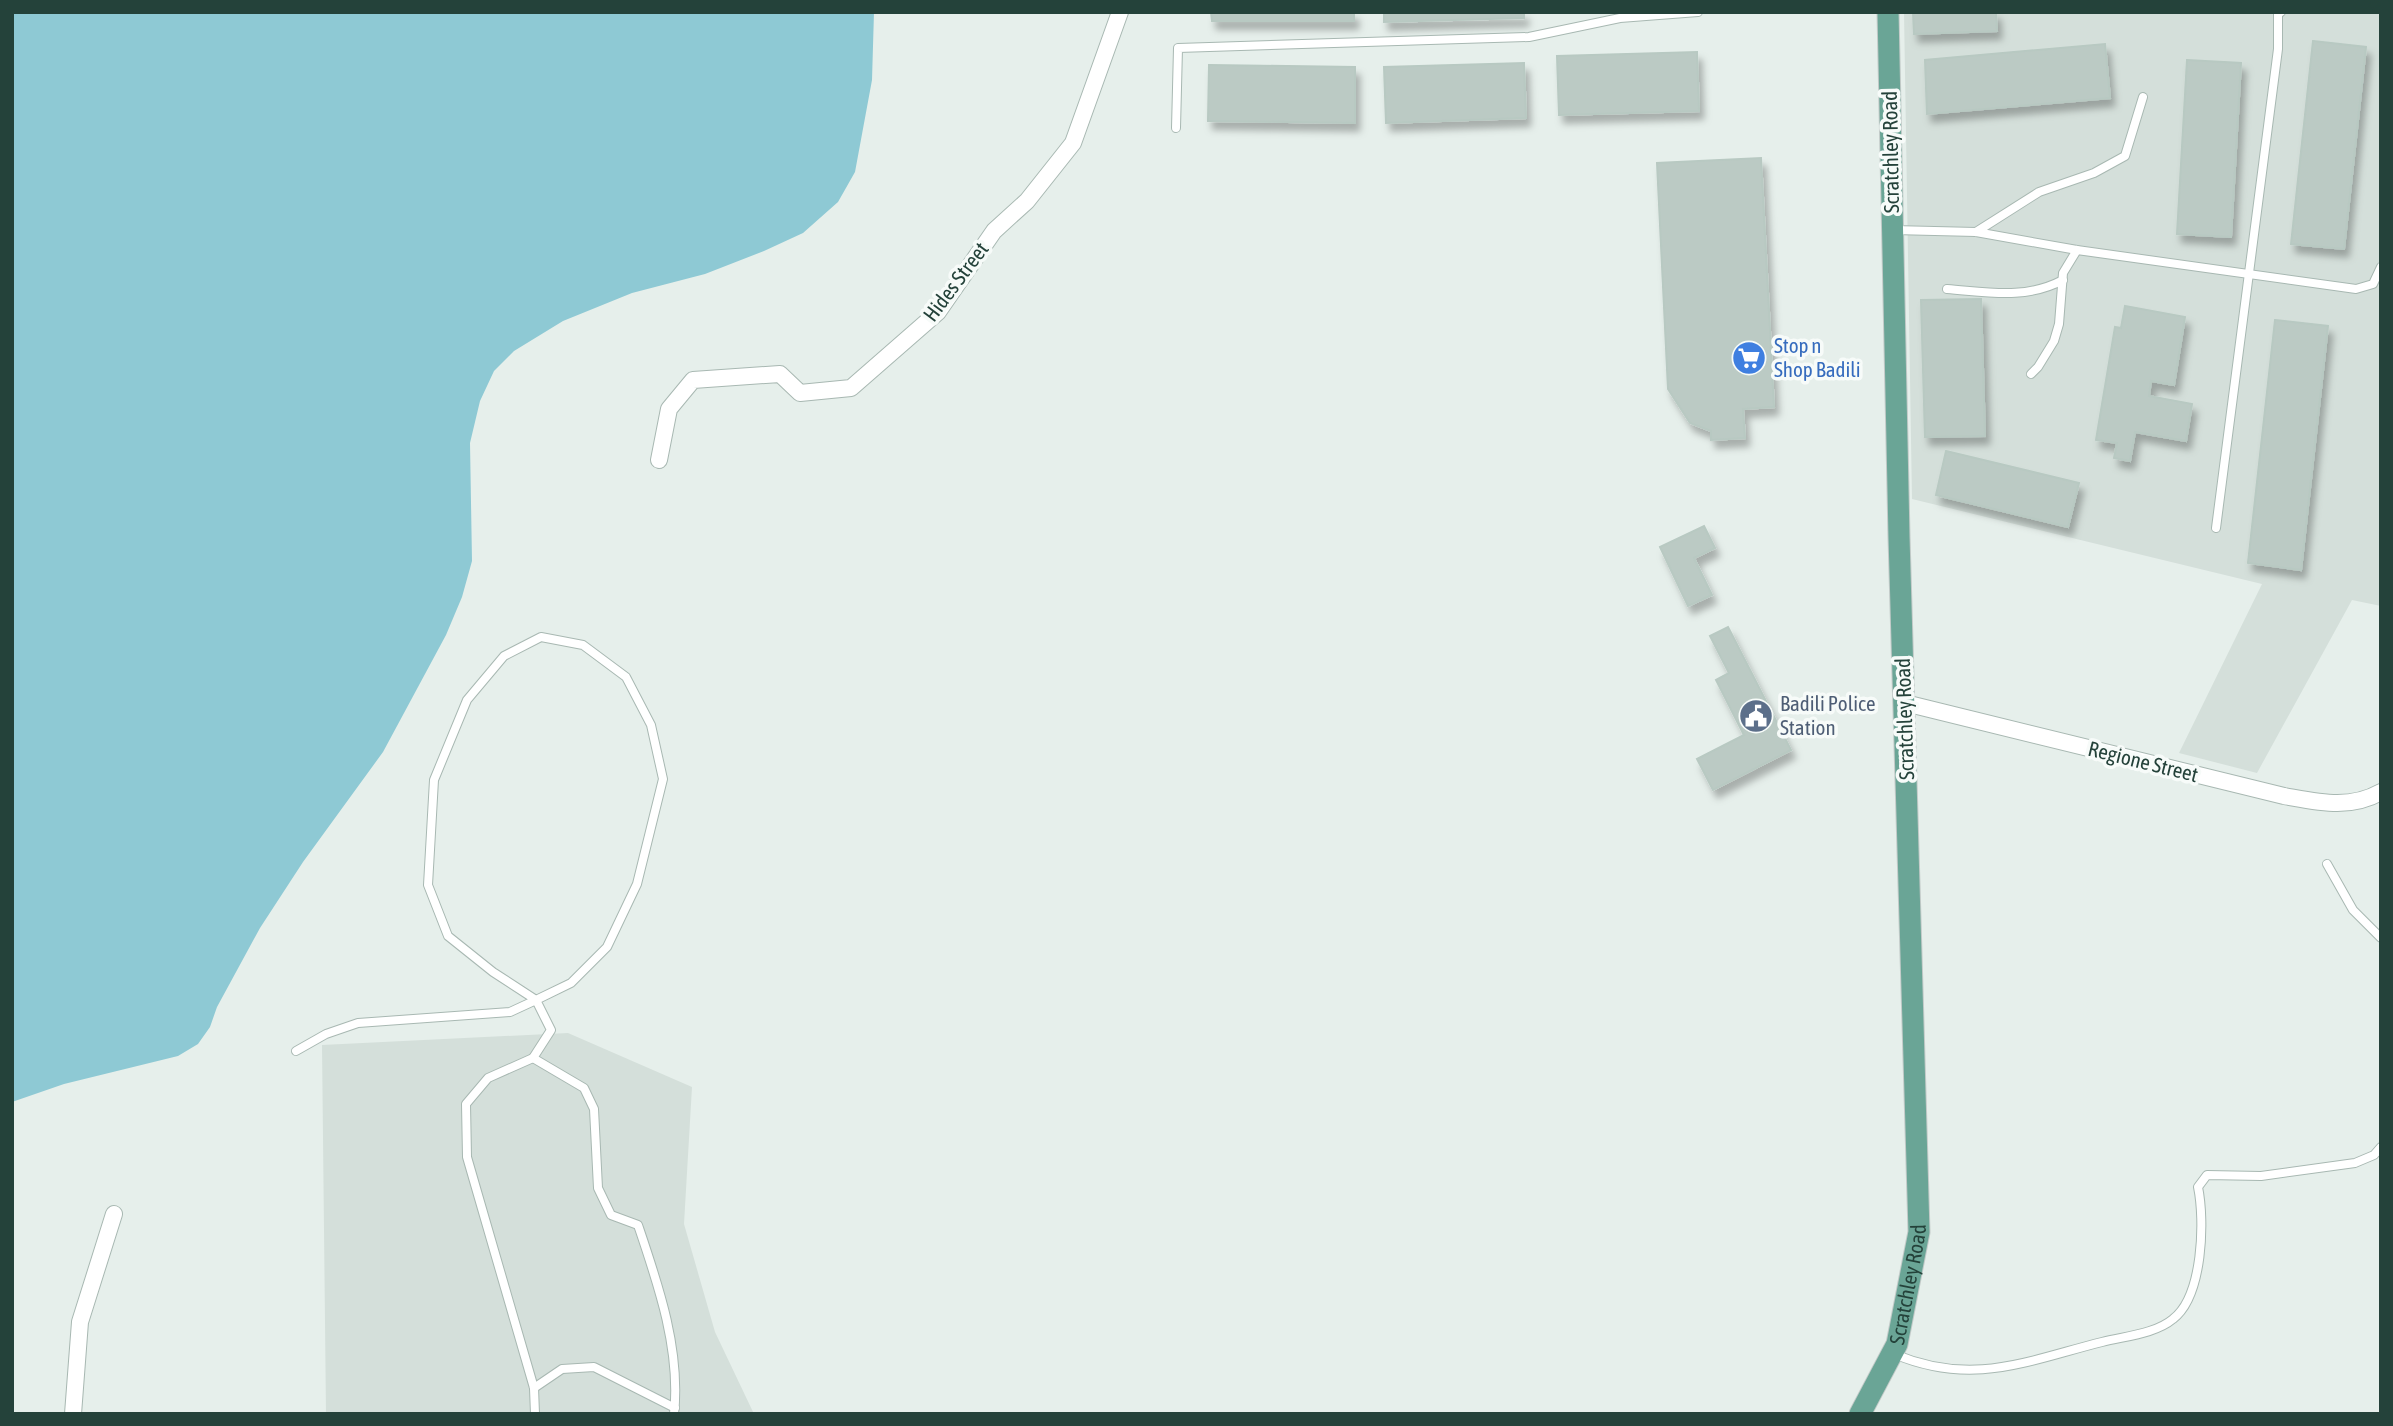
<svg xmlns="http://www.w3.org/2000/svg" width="2393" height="1426" font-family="'Asap Condensed',sans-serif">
<defs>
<filter id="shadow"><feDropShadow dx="4.5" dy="8" stdDeviation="3.5" flood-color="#0004"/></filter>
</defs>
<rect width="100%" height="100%" fill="#e6efeb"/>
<g fill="#d4dfda">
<path d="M1904,12H2381V606L2352,600L2257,773L2179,753L2262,584L1912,499Z"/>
<path d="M568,1033L692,1087L684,1224L715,1332L754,1414H326L322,1045Z"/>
</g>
<path fill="#8ec9d4" d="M12,12H874L872,80L855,172L838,202L803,233L764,251L705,274L632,293L563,321L514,351L494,371L480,401L470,443L472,561L462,597L446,635L383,752L303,862L260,928L217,1007L210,1027L198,1044L178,1056L64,1084L12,1102Z"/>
<g fill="#bbcac4" stroke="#b8c9c2" stroke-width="2" filter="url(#shadow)">
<path d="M1211,12H1354V21H1212Z"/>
<path d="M1384,12H1524V18L1384,22Z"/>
<path d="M1913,12H1996L1997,31L1914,34Z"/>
<path d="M2313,41L2366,47L2344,249L2291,244Z"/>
<path d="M2105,44L2110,98L1927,114L1925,60Z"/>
<path d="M1697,52L1699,111L1559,115L1557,56Z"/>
<path d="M2187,60L2241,63L2231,237L2177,234Z"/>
<path d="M1524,63L1526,118L1386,123L1384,67Z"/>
<path d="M1209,65L1355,67V123L1208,121Z"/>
<path d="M1761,158L1774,407L1743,409L1745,438L1711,440V431L1690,423L1668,389L1657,163Z"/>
<path d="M1981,299L1985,436L1925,437L1921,300Z"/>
<path d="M2125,306L2185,317L2174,385L2151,381L2149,396L2192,404L2186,441L2135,432L2130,461L2114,458L2117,443L2096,440L2115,327L2121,328Z"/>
<path d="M2275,320L2328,326L2301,570L2248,563Z"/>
<path d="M1946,451L2079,483L2068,527L1936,495Z"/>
<path d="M1704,526L1715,548L1694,558L1712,595L1688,606L1660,547Z"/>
<path d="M1728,627L1791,750L1713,790L1697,759L1744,735L1716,680L1729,673L1710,636Z"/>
</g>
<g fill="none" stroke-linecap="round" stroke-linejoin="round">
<g stroke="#a8b8b2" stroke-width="10">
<g id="service">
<path d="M1176,128L1178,48L1529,37L1620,18L1698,12"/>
<path d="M1893,230L1976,232L2077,250L2356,289L2373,284L2381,267"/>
<path d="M1976,232L2039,192L2094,173L2125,156L2143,97"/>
<path d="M1947,289C1988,292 2025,300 2063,280"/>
<path d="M2031,374L2038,367L2054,341L2059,324L2063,273L2077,250"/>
<path d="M2216,528L2278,49V14L2281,12"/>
<path d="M2327,864L2353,910L2381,938"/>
<path d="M296,1051L326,1034L358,1023L510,1012L536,1000L571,983L607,947L637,884L663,779L651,725L626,677L583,645L541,637L504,656L467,700L434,780L428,885L448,936L493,972L536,1000L551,1030L533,1058L488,1078L466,1104L467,1157L534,1388L535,1414"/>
<path d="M533,1058L584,1088L594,1109L598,1188L611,1215L638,1225C658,1284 681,1350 674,1414"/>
<path d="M1894,1354C1973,1387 2026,1361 2102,1342C2125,1336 2155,1334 2173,1319C2203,1296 2205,1221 2198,1187L2207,1175L2261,1176L2355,1163L2374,1155L2381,1147"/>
<path d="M534,1388L562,1369L594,1367L675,1408"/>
</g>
</g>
<g stroke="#a8b8b2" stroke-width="18">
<g id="minor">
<path d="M659,460L669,409L693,380L780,374L800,393L851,388L938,312L994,231L1027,201L1073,143L1120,12"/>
<path d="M1905,703L2284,796C2318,802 2349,810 2381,792"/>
<path d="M73,1414L80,1322L114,1214"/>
</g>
</g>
<g stroke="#c2cac8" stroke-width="23">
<g id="primary">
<path id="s1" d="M1860,1414L1897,1344L1919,1232L1899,537L1888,12"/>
</g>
</g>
<use href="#service" stroke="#fff" stroke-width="8"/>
<use href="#minor" stroke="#fff" stroke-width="16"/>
<use href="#primary" stroke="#6aa596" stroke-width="21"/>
</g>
<defs>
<g id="supermarket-disc" transform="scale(1.75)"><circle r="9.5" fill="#3f7fe0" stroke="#f7fbf9"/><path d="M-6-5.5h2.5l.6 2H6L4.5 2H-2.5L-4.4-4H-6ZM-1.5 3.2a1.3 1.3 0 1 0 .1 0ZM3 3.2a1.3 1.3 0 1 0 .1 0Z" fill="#fff"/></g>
<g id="civic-disc" transform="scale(1.75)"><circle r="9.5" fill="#5c6f8a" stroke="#f7fbf9"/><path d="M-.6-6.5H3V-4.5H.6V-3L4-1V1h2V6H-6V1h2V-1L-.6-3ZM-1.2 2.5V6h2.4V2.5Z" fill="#fff"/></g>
</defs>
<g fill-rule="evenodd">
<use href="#supermarket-disc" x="1749" y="358"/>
<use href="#civic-disc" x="1756" y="716"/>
</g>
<g text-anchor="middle" stroke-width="7" stroke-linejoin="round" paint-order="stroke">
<g font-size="21" fill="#24423a" stroke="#f7fbf9">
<text transform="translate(1891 152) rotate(-91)" y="7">Scratchley Road</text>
<text transform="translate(956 282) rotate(-53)" y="7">Hides Street</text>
<text transform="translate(1905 719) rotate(-92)" y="7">Scratchley Road</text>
<text transform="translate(2143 762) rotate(14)" y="7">Regione Street</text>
<text dy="7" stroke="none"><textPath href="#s1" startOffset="140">Scratchley Road</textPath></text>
</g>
<g font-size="21" fill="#366cbe" stroke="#f7fbf9" text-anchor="start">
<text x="1774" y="353">Stop n<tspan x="1774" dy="24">Shop Badili</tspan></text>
</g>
<g font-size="21" fill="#4e5e75" stroke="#f7fbf9" text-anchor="start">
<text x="1780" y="711">Badili Police<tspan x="1780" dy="24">Station</tspan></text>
</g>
</g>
<rect width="2393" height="1426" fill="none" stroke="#24423a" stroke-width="28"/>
</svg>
